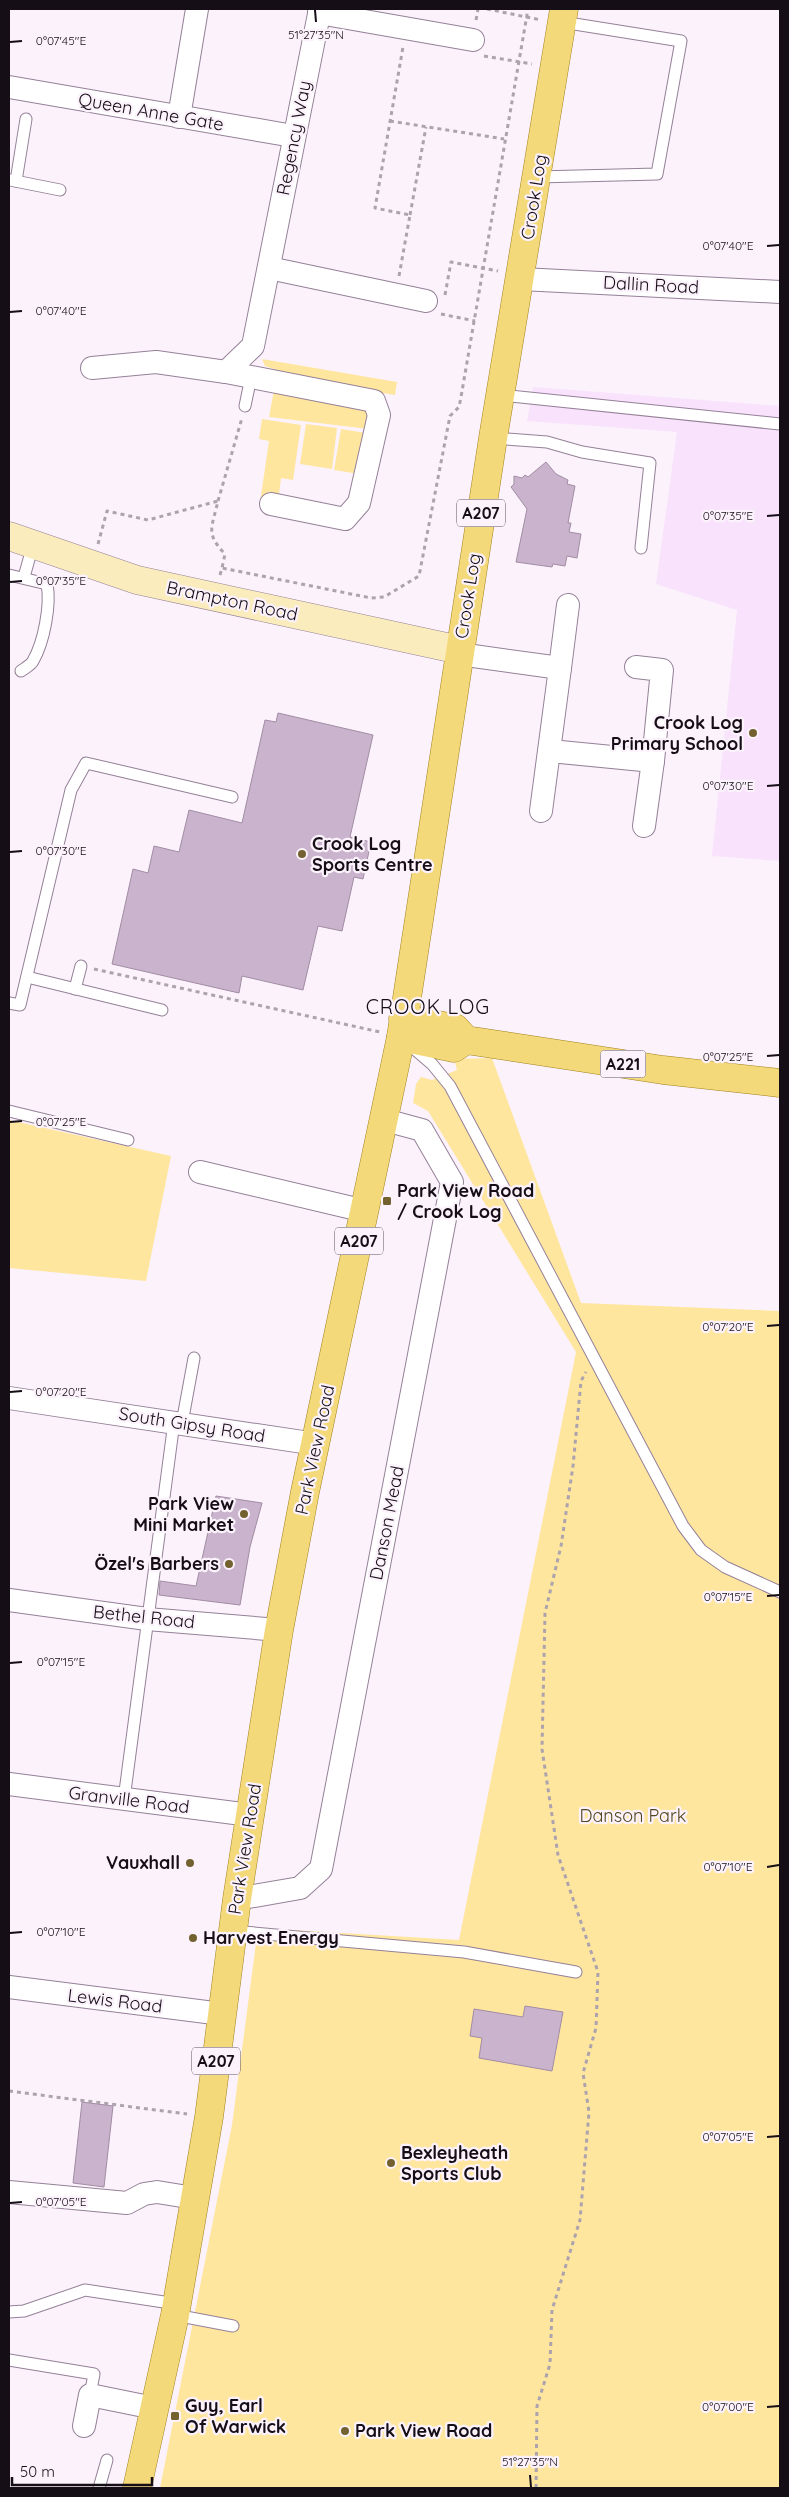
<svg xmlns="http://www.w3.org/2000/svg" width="789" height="2497" font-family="Quicksand,sans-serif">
<rect width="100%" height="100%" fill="#fbf2fc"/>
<path fill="#f8e2fc" d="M533,387L780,406V861L712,856L737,610L656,584L677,432L527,421Z"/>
<g fill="#ffe69f">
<path d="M262,359L397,382L395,395L276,376L277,370L265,366Z"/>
<path d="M274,390L359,404L368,412V429L269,417Z"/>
<path d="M262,419L301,425L293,480L281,478L279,494L268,492L266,503L260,502L269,441L259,439Z"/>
<path d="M306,424L337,428L332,469L300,464Z"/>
<path d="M341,429L366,433L359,474L334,470Z"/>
<path d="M492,1058L581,1303L780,1311V2488H160L232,2125L258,1928L459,1940L576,1352L428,1111L413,1103L416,1084L421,1077L432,1080L457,1070L454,1059Z"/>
<path d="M9,1120L171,1156L146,1281L9,1268Z"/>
</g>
<g fill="#cab4cd" stroke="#a18ca4">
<path d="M546,462L556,474L568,480L567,484L575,486L568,523H571L569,532L581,534L577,558L567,556L565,566L553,564L552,567L516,562L527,509L511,487L514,484V476L522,478L525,475L528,477Z"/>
<path d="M278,713L373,735L350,837L371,842L363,879L354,877L342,931L318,926L303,990L242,976L239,993L112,964L133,869L148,873L154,846L179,852L189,810L242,823L265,720L276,722Z"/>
<path d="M216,1496L262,1503L250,1547L240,1605L159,1595L160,1581L196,1586Z"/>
<path d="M525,2006L563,2012L552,2071L479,2058L482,2038L470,2036L474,2009L523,2017Z"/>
<path d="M82,2102L113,2106L104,2187L73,2183Z"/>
</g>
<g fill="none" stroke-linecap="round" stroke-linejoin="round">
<g stroke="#958098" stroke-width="13">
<g id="lane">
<path d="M537,177L657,174L681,41L562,22"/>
<path d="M10,180L60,190"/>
<path d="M16,181L26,119"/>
<path d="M500,395L780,424"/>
<path d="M245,406L251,377"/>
<path d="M493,438L547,442L582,452L650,463L641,548"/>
<path d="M9,575L47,584C51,605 44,642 33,661C31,665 25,668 21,671"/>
<path d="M24,577L33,545"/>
<path d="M27,977L162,1010"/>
<path d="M75,989L81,966"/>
<path d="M9,1003L20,1005L71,790L86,763L232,797"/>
<path d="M411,1046L432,1064L450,1086L683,1526L701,1550L725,1567L780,1592"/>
<path d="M9,1111L128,1140"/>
<path d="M182,1423L194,1358"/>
<path d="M124,1799L174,1422"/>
<path d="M233,1931L464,1952L576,1972"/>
<path d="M9,2312L24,2311L85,2290L177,2304"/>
<path d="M175,2315L233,2326"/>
<path d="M9,2360L94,2374L90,2395"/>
<path d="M99,2488L107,2460"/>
</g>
</g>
<g stroke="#958098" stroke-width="24">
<g id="street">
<path d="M319,13L473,40"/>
<path d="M9,87L293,136"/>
<path d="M179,117L197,9"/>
<path d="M269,268L426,301"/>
<path d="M521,279L780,292"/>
<path d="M92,368L156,362L226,372L253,346L320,9"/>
<path d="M226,372L374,401L379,415L359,503L345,519L271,504"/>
<path d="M459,654L560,668L541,811"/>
<path d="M560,668L568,605"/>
<path d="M550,751L653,761L662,670L636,667"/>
<path d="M644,826L653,761"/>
<path d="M200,1172L365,1211"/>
<path d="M9,1398L316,1444"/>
<path d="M9,1600L147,1619L279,1630"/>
<path d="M9,1784L250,1815"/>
<path d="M237,1899L300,1888L321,1869L452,1182L422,1130L385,1120"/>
<path d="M9,1987L222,2014"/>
<path d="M9,2192L127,2203L144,2194L157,2192L194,2198"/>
<path d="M84,2426L90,2395L154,2408"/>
</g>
</g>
<g stroke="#958098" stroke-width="29">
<path id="secondary" d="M9,536L137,580L460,650"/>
</g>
<g stroke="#a2821e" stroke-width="29">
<g id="primary">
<path d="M403,1019L455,1028L466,1040L663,1070L780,1083"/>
<path d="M401,1037L454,1048L466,1040"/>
<path d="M137,2488L175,2315L209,2117L237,1899L279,1630L305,1492L401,1037L493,438L564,9"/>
</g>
</g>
<g stroke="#aca3ad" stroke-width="3" stroke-dasharray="4 4" stroke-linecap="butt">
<path d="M487,9L541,20"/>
<path d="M476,20L478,9"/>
<path d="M484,56L532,64"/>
<path d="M390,121L504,139"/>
<path d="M410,215L426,127"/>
<path d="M399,276L410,215L375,208L403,47"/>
<path d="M445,295L451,262L498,271"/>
<path d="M441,314L475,321"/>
<path d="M218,501L242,418"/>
<path d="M98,544L107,511L148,520L218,501C212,528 205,533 225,554L222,568"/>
<path d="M220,575L222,568L371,598L384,597L419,576L450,416L459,407L461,397L528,9"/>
<path d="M94,969L380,1032"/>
<path d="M9,2091L187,2114"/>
<path d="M536,2488L537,2406L550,2364L552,2310L580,2220L589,2112L583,2073L596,2028L598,1972L558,1855L542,1749L545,1613L561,1546L573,1466L581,1381L586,1372"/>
</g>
<use href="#lane" stroke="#fff" stroke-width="11"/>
<use href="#street" stroke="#fff" stroke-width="22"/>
<use href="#secondary" stroke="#faecbd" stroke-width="28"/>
<use href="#primary" stroke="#f4d97a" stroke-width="28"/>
</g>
<path fill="none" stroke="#160e17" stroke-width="2" d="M315,10L316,22M10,42L22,41M767,246L779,245M10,312L22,311M767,516L779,515M10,582L22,581M767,786L779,785M10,852L22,851M767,1056L779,1055M10,1122L22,1121M767,1326L779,1325M10,1392L22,1391M767,1596L779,1595M10,1663L22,1662M767,1867L779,1865M10,1933L22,1932M767,2137L779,2136M10,2203L22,2202M767,2407L779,2406M530,2475L531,2487"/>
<g fill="#736230" stroke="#fbf2fc" stroke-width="2">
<circle cx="753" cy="733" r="5"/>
<circle cx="302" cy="854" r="5"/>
<rect x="382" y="1196" width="10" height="10" rx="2.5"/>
<circle cx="244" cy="1514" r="5"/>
<circle cx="229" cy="1564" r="5"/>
<circle cx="190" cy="1863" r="5"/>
<circle cx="193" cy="1938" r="5"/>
<circle cx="391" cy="2163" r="5"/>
<rect x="170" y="2411" width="10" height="10" rx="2.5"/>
<circle cx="345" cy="2431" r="5"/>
</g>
<g text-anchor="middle" stroke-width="4.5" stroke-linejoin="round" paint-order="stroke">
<g fill="#fbf2fc" stroke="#5b525c" stroke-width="1">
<rect x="457" y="499.5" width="48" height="27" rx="4"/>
<rect x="600.5" y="1050.5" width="45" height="27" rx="4"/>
<rect x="335" y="1227.5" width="48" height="27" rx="4"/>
<rect x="192" y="2047.5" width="48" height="27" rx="4"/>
</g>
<g font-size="16" font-weight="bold" fill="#160e17">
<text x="481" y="519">A207</text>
<text x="623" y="1070">A221</text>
<text x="359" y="1247">A207</text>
<text x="216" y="2067">A207</text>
</g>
<g font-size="18" fill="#160e17" stroke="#fbf2fc">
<text transform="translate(151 112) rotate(10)" y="6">Queen Anne Gate</text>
<text transform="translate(294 138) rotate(-79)" y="6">Regency Way</text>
<text transform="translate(534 197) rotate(-81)" y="6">Crook Log</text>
<text transform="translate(651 285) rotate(3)" y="6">Dallin Road</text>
<text transform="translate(468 596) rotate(-81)" y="6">Crook Log</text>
<text transform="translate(232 601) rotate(12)" y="6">Brampton Road</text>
<text transform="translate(192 1425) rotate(9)" y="6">South Gipsy Road</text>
<text transform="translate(315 1450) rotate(-78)" y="6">Park View Road</text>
<text transform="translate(387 1523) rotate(-79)" y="6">Danson Mead</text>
<text transform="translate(144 1617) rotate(6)" y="6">Bethel Road</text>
<text transform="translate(129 1800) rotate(7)" y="6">Granville Road</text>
<text transform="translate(245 1849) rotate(-81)" y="6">Park View Road</text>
<text transform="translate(115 2001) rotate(7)" y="6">Lewis Road</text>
</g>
<g font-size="18" font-weight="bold" fill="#160e17" stroke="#fbf2fc" text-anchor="start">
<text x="743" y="729" text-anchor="end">Crook Log<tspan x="743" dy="21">Primary School</tspan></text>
<text x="312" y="850">Crook Log<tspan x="312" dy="21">Sports Centre</tspan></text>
<text x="397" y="1197">Park View Road<tspan x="397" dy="21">/ Crook Log</tspan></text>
<text x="234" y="1510" text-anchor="end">Park View<tspan x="234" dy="21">Mini Market</tspan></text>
<text x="219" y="1570" text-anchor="end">Özel's Barbers</text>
<text x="180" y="1869" text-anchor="end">Vauxhall</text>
<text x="203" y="1944">Harvest Energy</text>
<text x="401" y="2159">Bexleyheath<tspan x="401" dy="21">Sports Club</tspan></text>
<text x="185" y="2412">Guy, Earl<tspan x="185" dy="21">Of Warwick</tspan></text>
<text x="355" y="2437">Park View Road</text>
</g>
<g font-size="18" fill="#53461e" stroke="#fbf2fc">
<text x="633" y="1822">Danson Park</text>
</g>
<g font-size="20" letter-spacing="1" fill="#160e17" stroke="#fbf2fc">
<text x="428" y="1014">CROOK LOG</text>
</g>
</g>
<g font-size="12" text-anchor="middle" fill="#160e17" stroke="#fbf2fc" stroke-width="4.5" stroke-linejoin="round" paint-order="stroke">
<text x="316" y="39">51°27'35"N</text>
<text x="61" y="45">0°07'45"E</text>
<text x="728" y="250">0°07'40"E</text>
<text x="61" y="315">0°07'40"E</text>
<text x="728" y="520">0°07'35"E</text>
<text x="61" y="585">0°07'35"E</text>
<text x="728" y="790">0°07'30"E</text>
<text x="61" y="855">0°07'30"E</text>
<text x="728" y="1061">0°07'25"E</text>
<text x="61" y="1126">0°07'25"E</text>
<text x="728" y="1331">0°07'20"E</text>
<text x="61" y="1396">0°07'20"E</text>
<text x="728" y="1601">0°07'15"E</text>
<text x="61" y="1666">0°07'15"E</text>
<text x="728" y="1871">0°07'10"E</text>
<text x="61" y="1936">0°07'10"E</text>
<text x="728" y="2141">0°07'05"E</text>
<text x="61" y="2206">0°07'05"E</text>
<text x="728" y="2411">0°07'00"E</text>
<text x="530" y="2466">51°27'35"N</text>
</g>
<rect width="789" height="2497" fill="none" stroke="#160e17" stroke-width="20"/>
<path d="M12 2477v8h140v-8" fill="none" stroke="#160e17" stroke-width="2.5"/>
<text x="20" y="2477" font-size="15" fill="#160e17" stroke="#fbf2fc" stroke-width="4" paint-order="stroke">50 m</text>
</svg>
